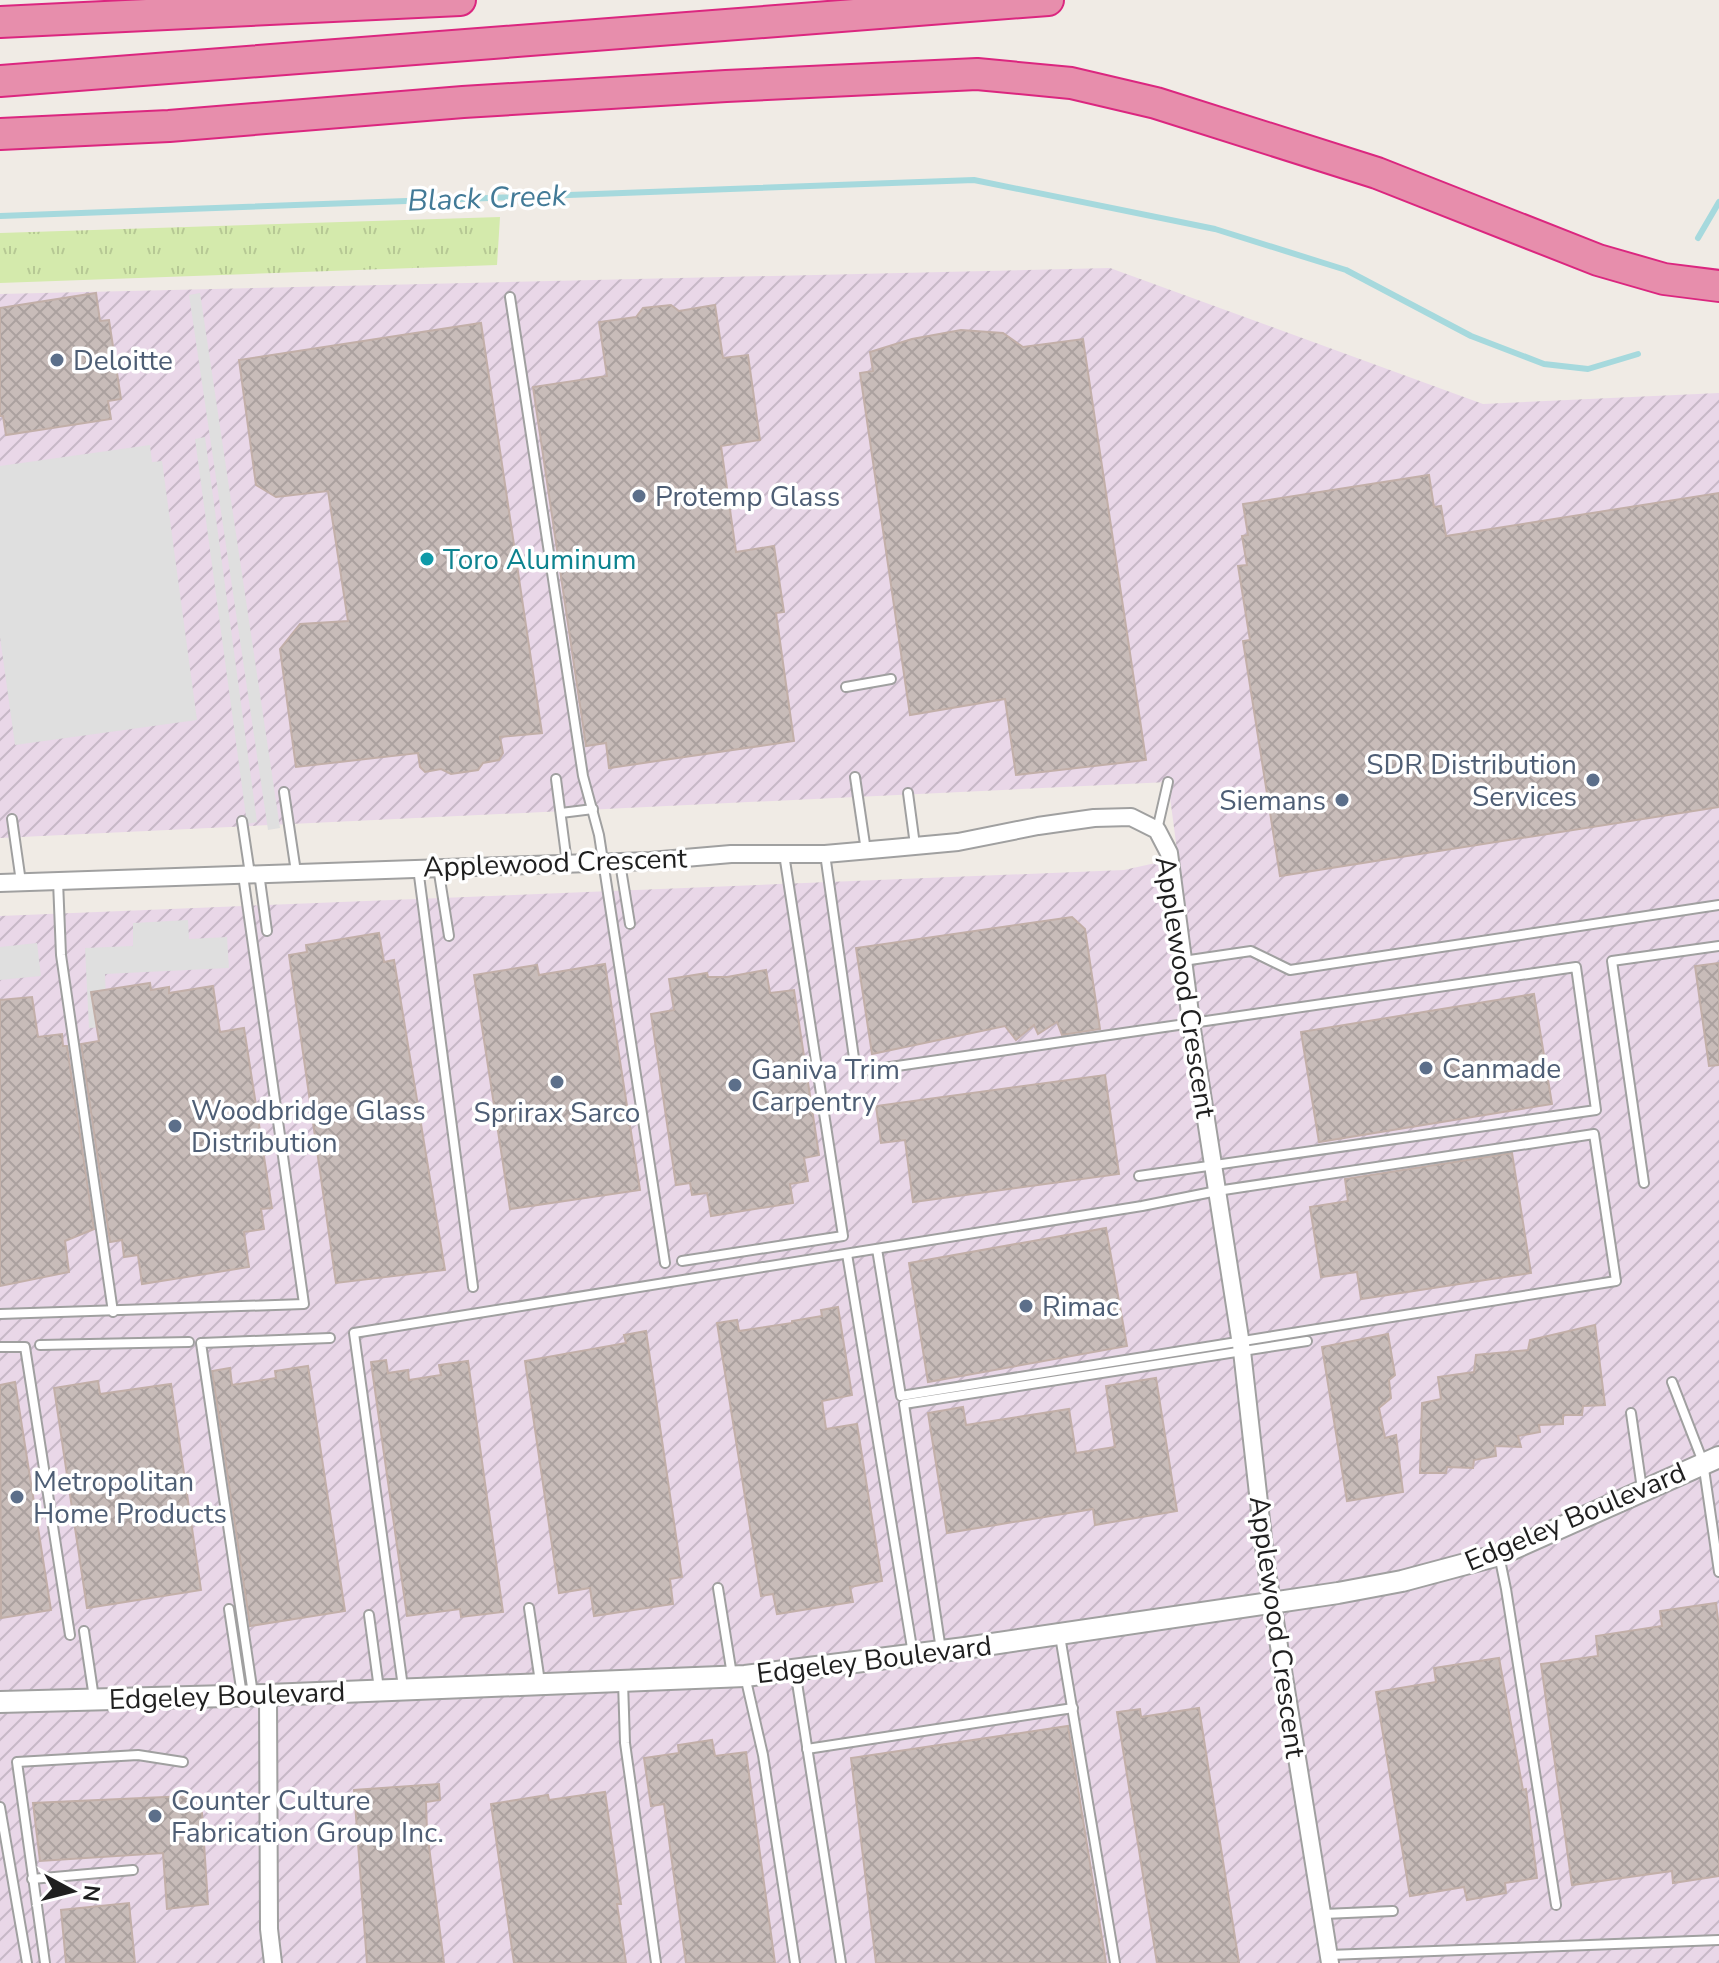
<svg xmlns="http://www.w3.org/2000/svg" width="1719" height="1963" font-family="'Nunito Sans',sans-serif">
<defs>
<pattern id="industrial-furrows" width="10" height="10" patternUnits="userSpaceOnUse" patternTransform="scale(2)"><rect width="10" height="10" fill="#e9d7e8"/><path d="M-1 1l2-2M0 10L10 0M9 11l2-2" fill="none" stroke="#c7b8c7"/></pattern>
<pattern id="grass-tufts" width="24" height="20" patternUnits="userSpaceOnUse" patternTransform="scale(2)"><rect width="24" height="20" fill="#d4eaac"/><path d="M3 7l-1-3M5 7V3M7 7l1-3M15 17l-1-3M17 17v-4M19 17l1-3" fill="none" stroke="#b6c894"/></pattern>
<pattern id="building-cross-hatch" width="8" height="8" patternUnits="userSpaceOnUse" patternTransform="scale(2)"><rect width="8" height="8" fill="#c8bcb9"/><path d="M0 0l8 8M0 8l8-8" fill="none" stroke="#aba19f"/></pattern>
</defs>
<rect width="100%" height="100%" fill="#f0ebe5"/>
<path fill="url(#industrial-furrows)" d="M1110,268L1483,404L1719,393V1963H0V916L1124,870L1178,858L1168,782L0,838V294Z"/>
<path fill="url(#grass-tufts)" d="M500,217L497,265L0,283V233Z"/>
<g fill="#dfdfdf">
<path d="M200,293L280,828L268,830L189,295Z"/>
<path d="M205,437L257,822L247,824L195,439Z"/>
<path d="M150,445L152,462L162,461L197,720L15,745L0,637V466Z"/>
<path d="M188,920L189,939L227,937L229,968L105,974L107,1027L89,1028L85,948L133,946V923Z"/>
<path d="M37,943L41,976L0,980V947Z"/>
</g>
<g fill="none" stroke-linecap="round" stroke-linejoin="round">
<g stroke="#a6d9dd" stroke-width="6">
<path d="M0,216L974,180L1215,229L1346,270L1471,336L1544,364L1588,369L1638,354"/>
<path d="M1698,238L1719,202"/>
</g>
</g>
<g fill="url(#building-cross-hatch)" stroke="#c2afa8" stroke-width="2">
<path d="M96,293L100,321L109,320L121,399L108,401L111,419L6,435L3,416H0V308Z"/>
<path d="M671,305L679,311L715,305L723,358L748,355L760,440L721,446L736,552L774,546L784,612L776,613L794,741L609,768L606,743L586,746L533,387L607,376L599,322L636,317L643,308Z"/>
<path d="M481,323L542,733L500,737L503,753L499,760L483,763L478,770L451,774L441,769L425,772L420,767L418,753L296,767L280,649L300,624L348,621L328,491L276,497L256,485L239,360Z"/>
<path d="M961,330L1003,333L1023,347L1083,339L1146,760L1016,775L1005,699L910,715L860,373L873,371L870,352L912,339Z"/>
<path d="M1429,475L1434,507L1441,506L1446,536L1719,493V807L1280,876L1243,641L1250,640L1238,566L1247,565L1242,536L1248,535L1243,504Z"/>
<path d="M1072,917L1085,929L1100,1029L1062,1035L1057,1022L1038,1034L1034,1025L1016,1040L1005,1026L872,1054L856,948Z"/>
<path d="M379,933L384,962L394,960L445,1270L336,1283L289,955L307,952L306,945Z"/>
<path d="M1719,963V1065L1709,1066L1695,966Z"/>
<path d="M605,964L640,1190L510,1209L474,975L537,965L539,975Z"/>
<path d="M766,970L770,993L794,990L819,1155L804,1158L808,1181L790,1184L793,1203L711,1216L707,1193L692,1195L690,1183L676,1185L651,1014L674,1010L669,979L707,973L708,977H727Z"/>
<path d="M150,983L151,990L169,987V993L213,986L220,1032L244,1028L272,1208L261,1209L264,1229L244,1232L249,1267L142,1284L138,1255L124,1257L122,1240L110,1242L81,1044L99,1041L91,992Z"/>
<path d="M1534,994L1552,1104L1319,1142L1301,1032Z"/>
<path d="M32,997L38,1037L62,1034L63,1046H67L94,1229L65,1241L69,1272L0,1286V1000Z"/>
<path d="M1105,1075L1119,1174L913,1202L905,1140L881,1143L876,1106Z"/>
<path d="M1512,1153L1531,1273L1361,1299L1357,1272L1321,1277L1310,1207L1348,1201L1345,1179Z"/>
<path d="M1106,1228L1127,1346L928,1382L909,1263Z"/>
<path d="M838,1307L852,1395L822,1401L826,1429L857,1424L882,1581L850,1587L853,1602L777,1614L773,1594L761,1596L717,1323L737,1320L739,1331L792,1323V1321L822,1316L821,1310Z"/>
<path d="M1595,1325L1605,1405L1583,1406L1582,1415H1563V1424L1539,1425L1540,1432L1518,1436L1521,1447L1495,1446L1496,1456L1474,1460L1473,1468L1447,1467L1446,1473H1420L1422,1403L1441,1399L1438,1377L1474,1372L1476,1355L1528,1350L1530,1340Z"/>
<path d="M646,1331L682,1577L670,1579L673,1604L594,1616L590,1588L559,1593L525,1361L626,1343L624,1335Z"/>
<path d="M1388,1334L1395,1375L1389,1380L1391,1398L1379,1408L1385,1438L1396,1435L1403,1492L1347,1501L1322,1347Z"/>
<path d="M386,1360L388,1373L408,1370L409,1380L441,1375L439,1365L468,1361L503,1612L461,1617L460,1609L407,1616L371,1362Z"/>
<path d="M308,1366L345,1611L250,1626L212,1371L230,1368L232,1385L276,1378L275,1371Z"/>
<path d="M1156,1378L1177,1511L1095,1525L1093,1509L947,1533L928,1413L963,1407L966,1425L1069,1409L1076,1453L1115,1447L1106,1386Z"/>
<path d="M98,1381L100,1394L171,1384L201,1590L87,1608L54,1388Z"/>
<path d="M15,1382L51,1610L1,1618L0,1385Z"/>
<path d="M1716,1603L1719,1627V1876L1673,1883L1672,1871L1572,1885L1541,1664L1598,1656L1596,1636L1662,1626L1660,1611Z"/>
<path d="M1499,1658L1523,1790L1526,1789L1537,1878L1505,1883L1506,1893L1467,1900L1464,1887L1410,1896L1376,1692L1436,1682L1434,1668Z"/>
<path d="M1199,1708L1239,1963H1157L1117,1712L1140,1709L1141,1717Z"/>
<path d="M1068,1726L1106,1963H876L851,1758Z"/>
<path d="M712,1740L715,1756L746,1752L775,1963H686L664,1804L651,1806L644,1758L679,1753L678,1745Z"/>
<path d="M439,1784L440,1800L426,1802L427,1831L444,1963H367L354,1790Z"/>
<path d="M605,1792L621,1904H617L626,1963H514L491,1804L548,1795L549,1800Z"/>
<path d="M187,1796L202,1813L208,1904L167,1909L163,1853L40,1861L33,1803Z"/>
<path d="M129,1903L135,1963H66L61,1910Z"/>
</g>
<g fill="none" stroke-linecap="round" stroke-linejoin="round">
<g stroke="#a0a0a0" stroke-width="12">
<g id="service">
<path d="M510,297L583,776L599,835L665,1263"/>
<path d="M846,687L891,679"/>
<path d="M855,777L866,851"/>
<path d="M556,779L567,863"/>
<path d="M284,792L296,872"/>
<path d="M908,793L915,845"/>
<path d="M561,813L593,809"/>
<path d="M12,819L21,882"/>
<path d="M242,821L250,874"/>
<path d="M1157,830L1168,782"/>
<path d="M825,854L856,1072L1576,967L1596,1110L1139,1176"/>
<path d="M620,863L630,924"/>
<path d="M438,867L449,936"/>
<path d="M418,868L473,1287"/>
<path d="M259,873L267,931"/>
<path d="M58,881L61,955L113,1312"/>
<path d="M1183,961L1251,951L1290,970L1719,905"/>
<path d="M1644,1183L1612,961L1719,946"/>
<path d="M847,1254L913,1654"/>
<path d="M682,1261L843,1236L784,854"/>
<path d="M0,1314L304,1304L243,875"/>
<path d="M40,1345L189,1342"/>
<path d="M0,1347H25L70,1635"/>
<path d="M1672,1382L1703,1462L1719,1572"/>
<path d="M1631,1413L1642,1489"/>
<path d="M1499,1555L1506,1589L1556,1905"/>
<path d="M718,1588L732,1675"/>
<path d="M529,1608L540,1682"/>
<path d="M229,1609L242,1695"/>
<path d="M369,1615L379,1689"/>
<path d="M84,1631L94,1698"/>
<path d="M1060,1636L1115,1963"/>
<path d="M941,1650L904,1404L1307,1341"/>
<path d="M795,1670L841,1963"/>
<path d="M745,1676L763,1755L795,1963"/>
<path d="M623,1682L625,1743L656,1963"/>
<path d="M403,1687L354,1333L1142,1206L1217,1191L1594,1134L1616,1281L901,1396L877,1249"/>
<path d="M253,1694L201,1343L330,1338"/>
<path d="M807,1749L1073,1708"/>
<path d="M0,1807L27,1963"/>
<path d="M32,1879L133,1870"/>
<path d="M1324,1914L1393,1911"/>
<path d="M1329,1955L1719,1940"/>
<path d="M45,1963L17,1762L138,1755L183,1762"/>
</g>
</g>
<g stroke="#a0a0a0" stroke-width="20">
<g id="minor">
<path d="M0,883L650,861L731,854H825L893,848L958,842L1038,826L1094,818L1131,817L1157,830L1169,853L1193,1036L1242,1351L1266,1565L1330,1963"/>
<path d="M268,1695L269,1929L273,1963"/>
</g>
</g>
<g stroke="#a0a0a0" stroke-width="24">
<path id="tertiary" d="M0,1702L268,1695L745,1676L965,1648L1338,1593L1402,1581L1499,1555L1719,1457"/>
</g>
<g stroke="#db267f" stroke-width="34">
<g id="motorway">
<path d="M0,22L460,0"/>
<path d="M0,81L1048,0"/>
<path d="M0,134L169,126L463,102L726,86L977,74L1071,83L1156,103L1377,173L1598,260L1664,279L1719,286"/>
</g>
</g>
<use href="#service" stroke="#fff" stroke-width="8"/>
<use href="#minor" stroke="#fff" stroke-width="16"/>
<use href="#tertiary" stroke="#fff" stroke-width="20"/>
<use href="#motorway" stroke="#e78eac" stroke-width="30"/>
</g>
<g fill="#5c6f8a" stroke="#fff" stroke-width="3">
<circle cx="57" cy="360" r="8"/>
<circle cx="639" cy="496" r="8"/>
<circle cx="1593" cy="780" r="8"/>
<circle cx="1342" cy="800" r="8"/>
<circle cx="1426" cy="1068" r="8"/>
<circle cx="557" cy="1082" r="8"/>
<circle cx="735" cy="1085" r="8"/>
<circle cx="175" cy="1126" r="8"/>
<circle cx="1026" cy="1306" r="8"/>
<circle cx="17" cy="1497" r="8"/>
<circle cx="155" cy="1816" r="8"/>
</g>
<circle fill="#0f9aa8" stroke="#fff" stroke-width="3" cx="427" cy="559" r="8"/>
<g text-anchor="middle" stroke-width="7" stroke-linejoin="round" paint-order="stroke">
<g font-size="28" fill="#4e5e75" stroke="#fff" text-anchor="start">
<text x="73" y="370">Deloitte</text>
<text x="655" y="506">Protemp Glass</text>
<text x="1577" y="774" text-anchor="end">SDR Distribution<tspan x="1577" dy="32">Services</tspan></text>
<text x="1326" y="810" text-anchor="end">Siemans</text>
<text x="1442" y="1078">Canmade</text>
<text x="751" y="1079">Ganiva Trim<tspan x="751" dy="32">Carpentry</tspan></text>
<text x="191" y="1120">Woodbridge Glass<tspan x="191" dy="32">Distribution</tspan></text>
<text x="557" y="1122" text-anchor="middle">Sprirax Sarco</text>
<text x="1042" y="1316">Rimac</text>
<text x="33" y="1491">Metropolitan<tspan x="33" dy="32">Home Products</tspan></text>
<text x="171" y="1810">Counter Culture<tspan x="171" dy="32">Fabrication Group Inc.</tspan></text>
</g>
<g font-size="28" fill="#0d838f" stroke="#fff" text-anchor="start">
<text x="443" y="569">Toro Aluminum</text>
</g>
<g font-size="28" fill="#1f1f1f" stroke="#fff">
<text transform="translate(555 862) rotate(-2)" y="10">Applewood Crescent</text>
<text transform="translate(1186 987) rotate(81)" y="10">Applewood Crescent</text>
<text transform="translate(1575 1516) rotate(-23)" y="10">Edgeley Boulevard</text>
<text transform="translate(1278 1627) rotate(82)" y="10">Applewood Crescent</text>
<text transform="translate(874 1659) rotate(-7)" y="10">Edgeley Boulevard</text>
<text transform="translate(227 1695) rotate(-2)" y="10">Edgeley Boulevard</text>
</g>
<g font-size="30" font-style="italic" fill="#427a97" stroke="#fff">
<text transform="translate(487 198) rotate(-2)" y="10">Black Creek</text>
</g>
</g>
<g transform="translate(72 1891) rotate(97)" stroke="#ffffff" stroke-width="6" paint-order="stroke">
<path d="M0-6L14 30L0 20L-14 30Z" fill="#1f1f1f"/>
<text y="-12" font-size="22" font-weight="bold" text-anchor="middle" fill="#1f1f1f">N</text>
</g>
</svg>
